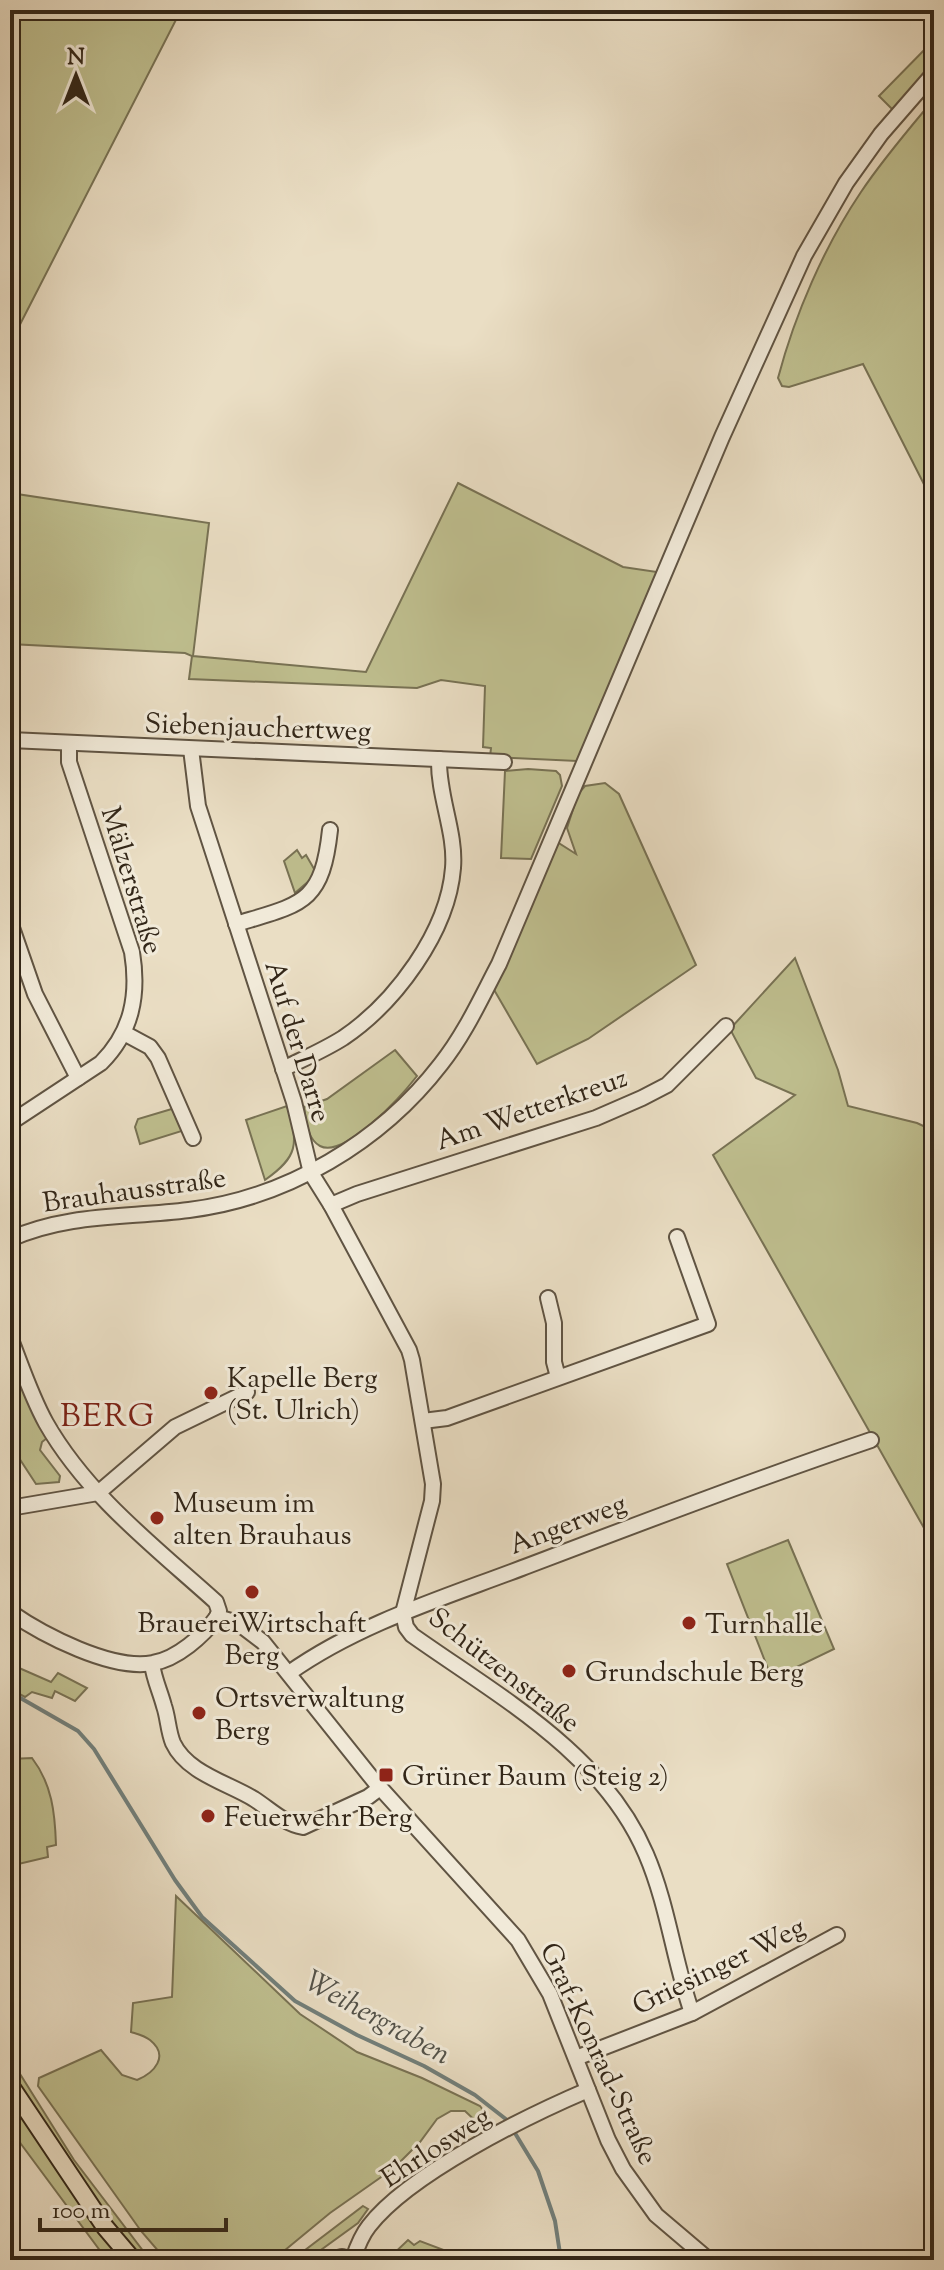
<svg xmlns="http://www.w3.org/2000/svg" width="944" height="2270" font-family="'Sorts Mill Goudy',serif">
<rect width="100%" height="100%" fill="#eadec4"/>
<filter id="stains"><feTurbulence type="fractalNoise" baseFrequency=".0025" numOctaves="4"/><feColorMatrix values="0 0 0 0 .2 0 0 0 0 .09 0 0 0 0 .02 0 0 0 .5 -.17"/></filter>
<radialGradient id="worn" r=".72"><stop offset=".6" stop-color="#630" stop-opacity="0"/><stop offset="1" stop-color="#630" stop-opacity=".3"/></radialGradient>
<g fill="#bfbf8f" stroke="#787254" stroke-width="2">
<path d="M10,10H181L10,344Z"/>
<path d="M934,40V62L893,110L879,96Z"/>
<path d="M934,99V504L863,364L789,387L782,386L778,378C795,314 824,247 861,192C883,159 909,129 934,99Z"/>
<path d="M458,483L623,567L657,572L577,761L490,757L491,748L483,747L485,686L441,680L417,688L189,679L192,656L185,653L10,644V493L209,523L193,656L366,672Z"/>
<path d="M528,769L556,771L560,775L562,786L531,859L501,858L505,771Z"/>
<path d="M605,783L619,794L696,965L588,1039L537,1064L493,988L557,842L576,854L567,828L578,794L585,786Z"/>
<path d="M297,850L302,858L306,855L317,874L295,893L284,861Z"/>
<path d="M795,958L838,1070L848,1106L917,1123L934,1131V1527L924,1528L713,1155L795,1095L756,1078L730,1029Z"/>
<path d="M395,1050L417,1076C403,1094 345,1159 320,1146C307,1139 306,1120 304,1107L327,1099Z"/>
<path d="M287,1106C299,1144 298,1157 265,1180L246,1120Z"/>
<path d="M175,1108L185,1130L140,1144L135,1127L138,1119Z"/>
<path d="M10,1359L47,1438L42,1442L40,1450L60,1476L59,1482L36,1484L17,1455L10,1463Z"/>
<path d="M788,1540L834,1649L772,1679L727,1564Z"/>
<path d="M10,1664L51,1682L58,1673L87,1688L75,1701L55,1691L52,1698L32,1692L25,1697L10,1689Z"/>
<path d="M32,1758C52,1784 55,1813 56,1845L47,1847L48,1857L10,1866V1759Z"/>
<path d="M176,1896L300,2014L357,2052L422,2078L480,2106L494,2125L482,2127L465,2111H451L437,2119L420,2142L394,2168L330,2213L273,2260H166L141,2231L38,2086L39,2078L101,2050L122,2075L137,2080C154,2073 170,2056 150,2040C145,2036 137,2034 131,2032L133,2003L172,1997Z"/>
<path d="M10,2058L74,2160L150,2260H143L98,2204L45,2127L10,2070Z"/>
<path d="M10,2100L91,2221L122,2260H107L21,2144L10,2127Z"/>
<path d="M363,2206L368,2209L358,2223L307,2260H292Z"/>
<path d="M408,2240L414,2245L420,2241L470,2260H387Z"/>
</g>
<g fill="none" stroke-linecap="round" stroke-linejoin="round">
<path stroke="#717f7b" stroke-width="4" d="M10,1692L78,1731L94,1749L175,1880L202,1917L295,2001L357,2035L424,2066L475,2095L507,2120L538,2171L555,2221L561,2260"/>
<g stroke="#605443" stroke-width="18">
<g id="minor">
<path d="M10,740L504,762"/>
<path d="M191,749L198,806L294,1102L311,1173L331,1205L409,1350L412,1360L433,1484L432,1501L403,1613L406,1627L412,1635C498,1696 603,1753 646,1854C668,1905 674,1962 692,2013"/>
<path d="M10,922L35,994L78,1078"/>
<path d="M236,924C302,904 322,904 330,830"/>
<path d="M124,1033L150,1047L158,1058L193,1138"/>
<path d="M283,1069C303,1059 324,1050 343,1038C395,1003 448,932 453,868C456,832 438,796 439,759"/>
<path d="M10,1123L101,1063C132,1032 139,995 132,952L69,762V743"/>
<path d="M331,1205L357,1194L596,1118L642,1098L667,1085L726,1026"/>
<path d="M10,1239C69,1213 126,1218 189,1210C287,1198 381,1142 441,1064C465,1034 481,998 499,964L722,437L804,256L846,183L881,134L934,73"/>
<path d="M548,1298L554,1323V1362L558,1377"/>
<path d="M10,1337C21,1365 31,1396 46,1423C87,1495 155,1547 216,1602L219,1611L217,1617"/>
<path d="M423,1421L447,1418L708,1324L677,1237"/>
<path d="M10,1508L98,1493L175,1427L247,1392"/>
<path d="M10,1612C43,1635 112,1671 153,1663C177,1659 203,1636 217,1617"/>
<path d="M217,1617L238,1623L263,1642L375,1782L518,1940L550,1994L608,2140L623,2169L656,2215L709,2260"/>
<path d="M152,1664C154,1679 160,1691 164,1706C168,1717 168,1731 173,1743C187,1773 228,1783 254,1799C271,1810 283,1823 303,1827L368,1797L380,1788"/>
<path d="M289,1673C358,1624 443,1598 522,1568C638,1524 753,1480 871,1440"/>
<path d="M576,2058L692,2013L837,1935"/>
<path d="M353,2259C357,2247 361,2236 369,2226C409,2174 527,2116 588,2090"/>
<path d="M330,2260L342,2257L354,2260"/>
</g>
</g>
<g stroke="#322618" stroke-width="20">
<path id="major" d="M10,2085L105,2227L133,2260"/>
</g>
<use href="#minor" stroke="#f1ead9" stroke-width="14"/>
<use href="#major" stroke="#eadec4" stroke-width="16"/>
</g>
<g fill="#8f2418" stroke="#f1ead9" stroke-width="3">
<circle cx="211" cy="1393" r="8"/>
<circle cx="157" cy="1518" r="8"/>
<circle cx="252" cy="1592" r="8"/>
<circle cx="689" cy="1623" r="8"/>
<circle cx="569" cy="1671" r="8"/>
<circle cx="199" cy="1713" r="8"/>
<rect x="378" y="1767" width="16" height="16" rx="4"/>
<circle cx="208" cy="1816" r="8"/>
</g>
<g text-anchor="middle" stroke-width="6" stroke-linejoin="round" paint-order="stroke">
<g font-size="28" fill="#322618" stroke="#f1ead9">
<text transform="translate(258 726) rotate(2)" y="10">Siebenjauchertweg</text>
<text transform="translate(133 880) rotate(73)" y="10">Mälzerstraße</text>
<text transform="translate(299 1041) rotate(73)" y="10">Auf der Darre</text>
<text transform="translate(531 1108) rotate(-19)" y="10">Am Wetterkreuz</text>
<text transform="translate(134 1189) rotate(-8)" y="10">Brauhausstraße</text>
<text transform="translate(567 1523) rotate(-21)" y="10">Angerweg</text>
<text transform="translate(505 1669) rotate(38)" y="10">Schützenstraße</text>
<text transform="translate(718 1965) rotate(-26)" y="10">Griesinger Weg</text>
<text transform="translate(600 2053) rotate(65)" y="10">Graf-Konrad-Straße</text>
<text transform="translate(435 2146) rotate(-33)" y="10">Ehrlosweg</text>
</g>
<g font-size="28" fill="#322618" stroke="#f1ead9" text-anchor="start">
<text x="227" y="1387">Kapelle Berg<tspan x="227" dy="32">(St. Ulrich)</tspan></text>
<text x="173" y="1512">Museum im<tspan x="173" dy="32">alten Brauhaus</tspan></text>
<text x="252" y="1632" text-anchor="middle">BrauereiWirtschaft<tspan x="252" dy="32">Berg</tspan></text>
<text x="705" y="1633">Turnhalle</text>
<text x="585" y="1681">Grundschule Berg</text>
<text x="215" y="1707">Ortsverwaltung<tspan x="215" dy="32">Berg</tspan></text>
<text x="402" y="1785">Grüner Baum (Steig 2)</text>
<text x="224" y="1826">Feuerwehr Berg</text>
</g>
<g font-size="30" font-style="italic" fill="#52524a" stroke="#f1ead9">
<text transform="translate(378 2017) rotate(29)" y="10">Weihergraben</text>
</g>
<g font-size="32" letter-spacing="2" fill="#7a1f14" stroke="#f1ead9">
<text x="108" y="1426">BERG</text>
</g>
</g>
<rect width="944" height="2270" fill="none" stroke="#eadec4" stroke-width="40"/>
<rect x="12" y="12" width="920" height="2246" fill="none" stroke="#322618" stroke-width="4"/>
<rect x="20" y="20" width="904" height="2230" fill="none" stroke="#322618" stroke-width="2"/>
<g transform="translate(76 76)" stroke="#f1ead9" stroke-width="6" paint-order="stroke">
<path d="M0-6L14 30L0 20L-14 30Z" fill="#322618"/>
<text y="-12" font-size="22" font-weight="bold" text-anchor="middle" fill="#322618">N</text>
</g>
<path d="M40 2218v12h186v-12" fill="none" stroke="#322618" stroke-width="4"/>
<text x="52" y="2218" font-size="24" fill="#322618" stroke="#f1ead9" stroke-width="6" paint-order="stroke">100 m</text>
<rect width="100%" height="100%" filter="url(#stains)"/>
<rect width="100%" height="100%" fill="url(#worn)"/>
</svg>
